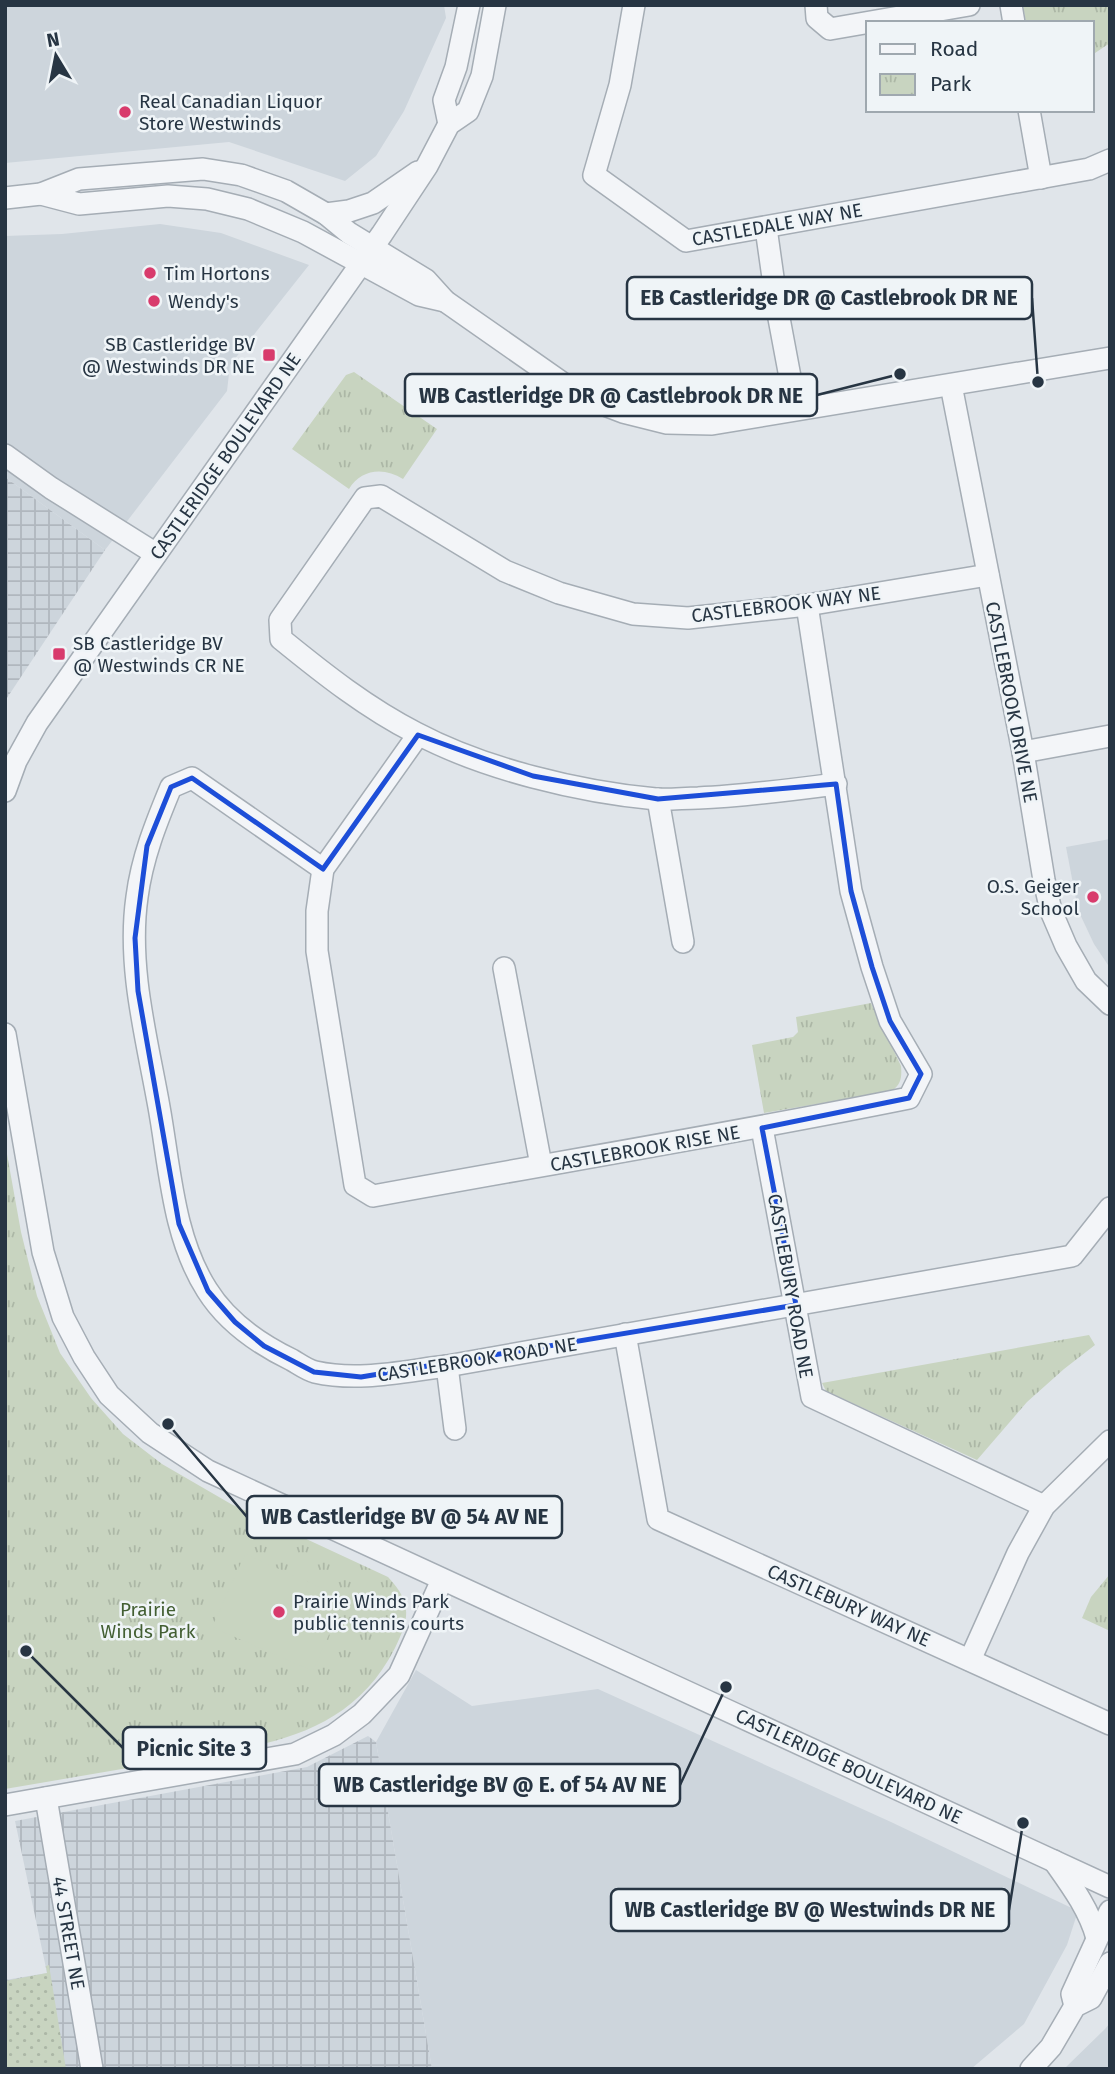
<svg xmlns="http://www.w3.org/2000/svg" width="1115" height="2074" font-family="'Fira Sans',sans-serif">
<defs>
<pattern id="industrial-grid" width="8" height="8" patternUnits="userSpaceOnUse" patternTransform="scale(1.75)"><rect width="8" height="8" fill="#cdd5dc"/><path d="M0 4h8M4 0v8" fill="none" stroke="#b0b7be"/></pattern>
<pattern id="grass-dots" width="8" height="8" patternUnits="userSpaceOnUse" patternTransform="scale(1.75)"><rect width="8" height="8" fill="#c8d4c0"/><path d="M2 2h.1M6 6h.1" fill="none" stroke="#acb7a6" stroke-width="1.8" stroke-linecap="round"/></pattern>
<pattern id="park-tufts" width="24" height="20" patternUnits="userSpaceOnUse" patternTransform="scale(1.75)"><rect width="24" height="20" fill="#c8d4c0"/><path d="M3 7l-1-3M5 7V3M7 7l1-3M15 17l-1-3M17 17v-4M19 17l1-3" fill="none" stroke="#acb7a6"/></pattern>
</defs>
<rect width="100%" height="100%" fill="#e0e5ea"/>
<g fill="#cdd5dc">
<path d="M5,5H444L446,18L404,111L376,156L345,181L229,142L5,163Z"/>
<path d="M160,224L221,233L309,265L230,365L227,391L105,550L5,477V236L62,234Z"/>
<path d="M1110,839V968L1094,944L1078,910L1066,847Z"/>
<path d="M416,1670L472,1706L598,1689L891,1822L1078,1911L1067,1945L1024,2024L971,2069H432L376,1742Z"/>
<path d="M1110,2023V2069H1064L1105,2029Z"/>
</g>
<g fill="url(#industrial-grid)">
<path d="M5,477L105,550L5,701Z"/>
<path d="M368,1736L376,1742L432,2069H5V1980L47,1973L15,1821L307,1767Z"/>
</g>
<path fill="url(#grass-dots)" d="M49,1965L66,2069H5V1981L47,1973L46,1966Z"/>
<g fill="url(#park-tufts)">
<path d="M1023,5H1110V43L1092,55V23H1026Z"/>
<path d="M354,372L437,429L403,479C384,467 361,469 349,489L292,449L346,375Z"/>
<path d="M871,1003L901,1066C902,1078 901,1084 892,1091L764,1113L752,1045L793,1037L798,1032L796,1017Z"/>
<path d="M5,1143L21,1232L37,1296L60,1353L91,1398L123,1434L162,1464L231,1504L388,1577C412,1603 410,1617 395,1648C347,1742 255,1746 163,1762C110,1771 58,1780 5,1789Z"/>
<path d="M1089,1335L1095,1345L1064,1369L1027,1402L977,1460L826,1391L822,1383Z"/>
<path d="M1110,1574V1631L1082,1618L1091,1597Z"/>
</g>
<path fill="#c8d4c0" d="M245,1554L345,1598L313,1671L212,1627Z"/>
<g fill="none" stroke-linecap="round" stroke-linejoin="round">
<g stroke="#a5adb5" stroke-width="24">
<g id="minor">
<path d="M634,5L620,85L594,175L686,241L1089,169L1110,160"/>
<path d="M816,5L817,18L830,29L969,5"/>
<path d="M1011,5L1014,23"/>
<path d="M1029,110L1041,178"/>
<path d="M449,124L444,100L456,67L469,5"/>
<path d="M41,194L79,204L168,196L207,199L248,209L303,232L419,295L445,301"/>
<path d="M5,198L41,194L79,179L203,169L241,175L286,191L326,214L349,233L426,280L445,301L581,396L623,412L667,423L712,424L1110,358"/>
<path d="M326,214L349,211L373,203L418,172"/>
<path d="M766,228L778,313L796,409"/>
<path d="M951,385L1023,752L1044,880L1051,911L1066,946L1086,981L1110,1004"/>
<path d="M5,455L51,488L156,554"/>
<path d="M418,735L323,869L317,911V951L355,1185L373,1196C552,1163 731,1134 909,1098L921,1074L890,1021L872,967L851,891L807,605"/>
<path d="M1023,752L1110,736"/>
<path d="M836,784C790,790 745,796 698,798C684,798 670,800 656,799C579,792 484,769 416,733C367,708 324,674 281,639L280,620L365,498L381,496L505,571L559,593L633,614L688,618L807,605L988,575"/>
<path d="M5,791L16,761L37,723L382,234L427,166L449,124L468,111L482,76L495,5"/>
<path d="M658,799L683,942"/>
<path d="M323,869L192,778L171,787C156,823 142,858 137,897C127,967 147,1039 159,1107C170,1168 173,1237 207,1290C227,1322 259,1344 292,1360C299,1364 307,1370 315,1372C359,1382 404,1371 447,1366L1072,1256L1110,1208"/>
<path d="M504,968L541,1165"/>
<path d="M5,1034L43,1252L63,1317L84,1357L109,1395L150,1433L208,1471L1110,1887"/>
<path d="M762,1128L812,1397L1044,1506"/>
<path d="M625,1334L658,1519L1110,1724"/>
<path d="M447,1366L455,1429"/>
<path d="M970,1660L1018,1553L1044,1506L1110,1441"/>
<path d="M46,1798L92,2069"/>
<path d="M5,1805L295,1754L334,1735L362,1714L399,1675L442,1580"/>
<path d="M1054,1861C1071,1885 1089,1909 1097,1938"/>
<path d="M1075,2006L1072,1994L1110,1911"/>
<path d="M1031,2069L1051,2047L1075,2006L1091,1998L1110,1963"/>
</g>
</g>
<use href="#minor" stroke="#f3f5f8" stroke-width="21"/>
</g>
<path fill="none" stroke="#1d4ed8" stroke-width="5" stroke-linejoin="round" d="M418,735L533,776L658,799L836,784L851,891L872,967L890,1021L921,1074L909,1098L762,1128L796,1305L361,1377L314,1372L264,1346L235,1322L208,1291L179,1224L138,991L135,938L147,846L171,787L192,778L323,869Z"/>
<g fill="#d83b6c" stroke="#eff4f7" stroke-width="2.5">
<circle cx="125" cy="112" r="7"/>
<circle cx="150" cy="273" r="7"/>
<circle cx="154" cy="301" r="7"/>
<rect x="262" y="348" width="14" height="14" rx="3.5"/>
<rect x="52" y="647" width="14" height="14" rx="3.5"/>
<circle cx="1093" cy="897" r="7"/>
<circle cx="279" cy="1612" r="7"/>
</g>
<g text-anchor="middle" stroke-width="5" stroke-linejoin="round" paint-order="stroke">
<g font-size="19" fill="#273543" stroke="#eff4f7" text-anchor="start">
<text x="139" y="108">Real Canadian Liquor<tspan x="139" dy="22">Store Westwinds</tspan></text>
<text x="164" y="280">Tim Hortons</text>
<text x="168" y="308">Wendy's</text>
<text x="255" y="351" text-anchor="end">SB Castleridge BV<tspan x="255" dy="22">@ Westwinds DR NE</tspan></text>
<text x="73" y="650">SB Castleridge BV<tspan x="73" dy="22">@ Westwinds CR NE</tspan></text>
<text x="1079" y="893" text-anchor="end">O.S. Geiger<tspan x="1079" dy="22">School</tspan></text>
<text x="293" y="1608">Prairie Winds Park<tspan x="293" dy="22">public tennis courts</tspan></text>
</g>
<g font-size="19" fill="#273543" stroke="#eff4f7">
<text transform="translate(777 224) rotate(-10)" y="7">CASTLEDALE WAY NE</text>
<text transform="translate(225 456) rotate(-55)" y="7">CASTLERIDGE BOULEVARD NE</text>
<text transform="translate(786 604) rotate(-7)" y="7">CASTLEBROOK WAY NE</text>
<text transform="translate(1012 702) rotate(79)" y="7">CASTLEBROOK DRIVE NE</text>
<text transform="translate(645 1148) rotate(-10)" y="7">CASTLEBROOK RISE NE</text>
<text transform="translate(791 1286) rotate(80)" y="7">CASTLEBURY ROAD NE</text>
<text transform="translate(477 1359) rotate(-9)" y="7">CASTLEBROOK ROAD NE</text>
<text transform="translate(849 1605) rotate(24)" y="7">CASTLEBURY WAY NE</text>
<text transform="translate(849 1766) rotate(25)" y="7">CASTLERIDGE BOULEVARD NE</text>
<text transform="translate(69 1933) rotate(80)" y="7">44 STREET NE</text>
</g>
<g font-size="19" fill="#435f33" stroke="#eff4f7">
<text x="148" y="1616">Prairie<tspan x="148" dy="22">Winds Park</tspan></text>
</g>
</g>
<path fill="none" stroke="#273543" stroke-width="2.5" d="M1038 382L1032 298M900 374L817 395M168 1424L247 1517M26 1651L123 1748M726 1687L680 1785M1023 1823L1009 1910"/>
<g fill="#273543" stroke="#eff4f7" stroke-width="2.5">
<circle cx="1038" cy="382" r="7"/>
<circle cx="900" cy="374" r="7"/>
<circle cx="168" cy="1424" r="7"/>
<circle cx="26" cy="1651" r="7"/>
<circle cx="726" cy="1687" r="7"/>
<circle cx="1023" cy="1823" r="7"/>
</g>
<g fill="#eff4f7" stroke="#273543" stroke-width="2.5">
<rect x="627" y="277" width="405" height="42" rx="7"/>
<rect x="405" y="374" width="412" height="42" rx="7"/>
<rect x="247" y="1496" width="315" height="42" rx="7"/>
<rect x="123" y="1727" width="143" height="42" rx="7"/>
<rect x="319" y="1764" width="361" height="42" rx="7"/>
<rect x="611" y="1889" width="398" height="42" rx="7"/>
</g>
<g font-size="21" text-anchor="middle" font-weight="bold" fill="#273543">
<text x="829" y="305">EB Castleridge DR @ Castlebrook DR NE</text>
<text x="611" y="403">WB Castleridge DR @ Castlebrook DR NE</text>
<text x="405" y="1524">WB Castleridge BV @ 54 AV NE</text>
<text x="194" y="1756">Picnic Site 3</text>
<text x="500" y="1792">WB Castleridge BV @ E. of 54 AV NE</text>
<text x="810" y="1917">WB Castleridge BV @ Westwinds DR NE</text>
</g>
<rect width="1115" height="2074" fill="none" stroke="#273543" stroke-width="14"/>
<rect x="866" y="21" width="228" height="91" fill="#eff4f7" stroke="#9fa8af" stroke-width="2"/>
<rect x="880" y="44" width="35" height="10" fill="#f3f5f8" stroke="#9fa8af" stroke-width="2"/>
<text x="930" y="56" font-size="21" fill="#273543">Road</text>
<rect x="880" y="74" width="35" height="21" fill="url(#park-tufts)" stroke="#9fa8af" stroke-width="2"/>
<text x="930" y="91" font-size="21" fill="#273543">Park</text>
<g transform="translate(56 56) rotate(350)" stroke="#eff4f7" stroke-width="5" paint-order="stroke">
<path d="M0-5L12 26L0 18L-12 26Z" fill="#273543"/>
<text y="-10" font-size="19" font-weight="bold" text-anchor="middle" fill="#273543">N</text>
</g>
</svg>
